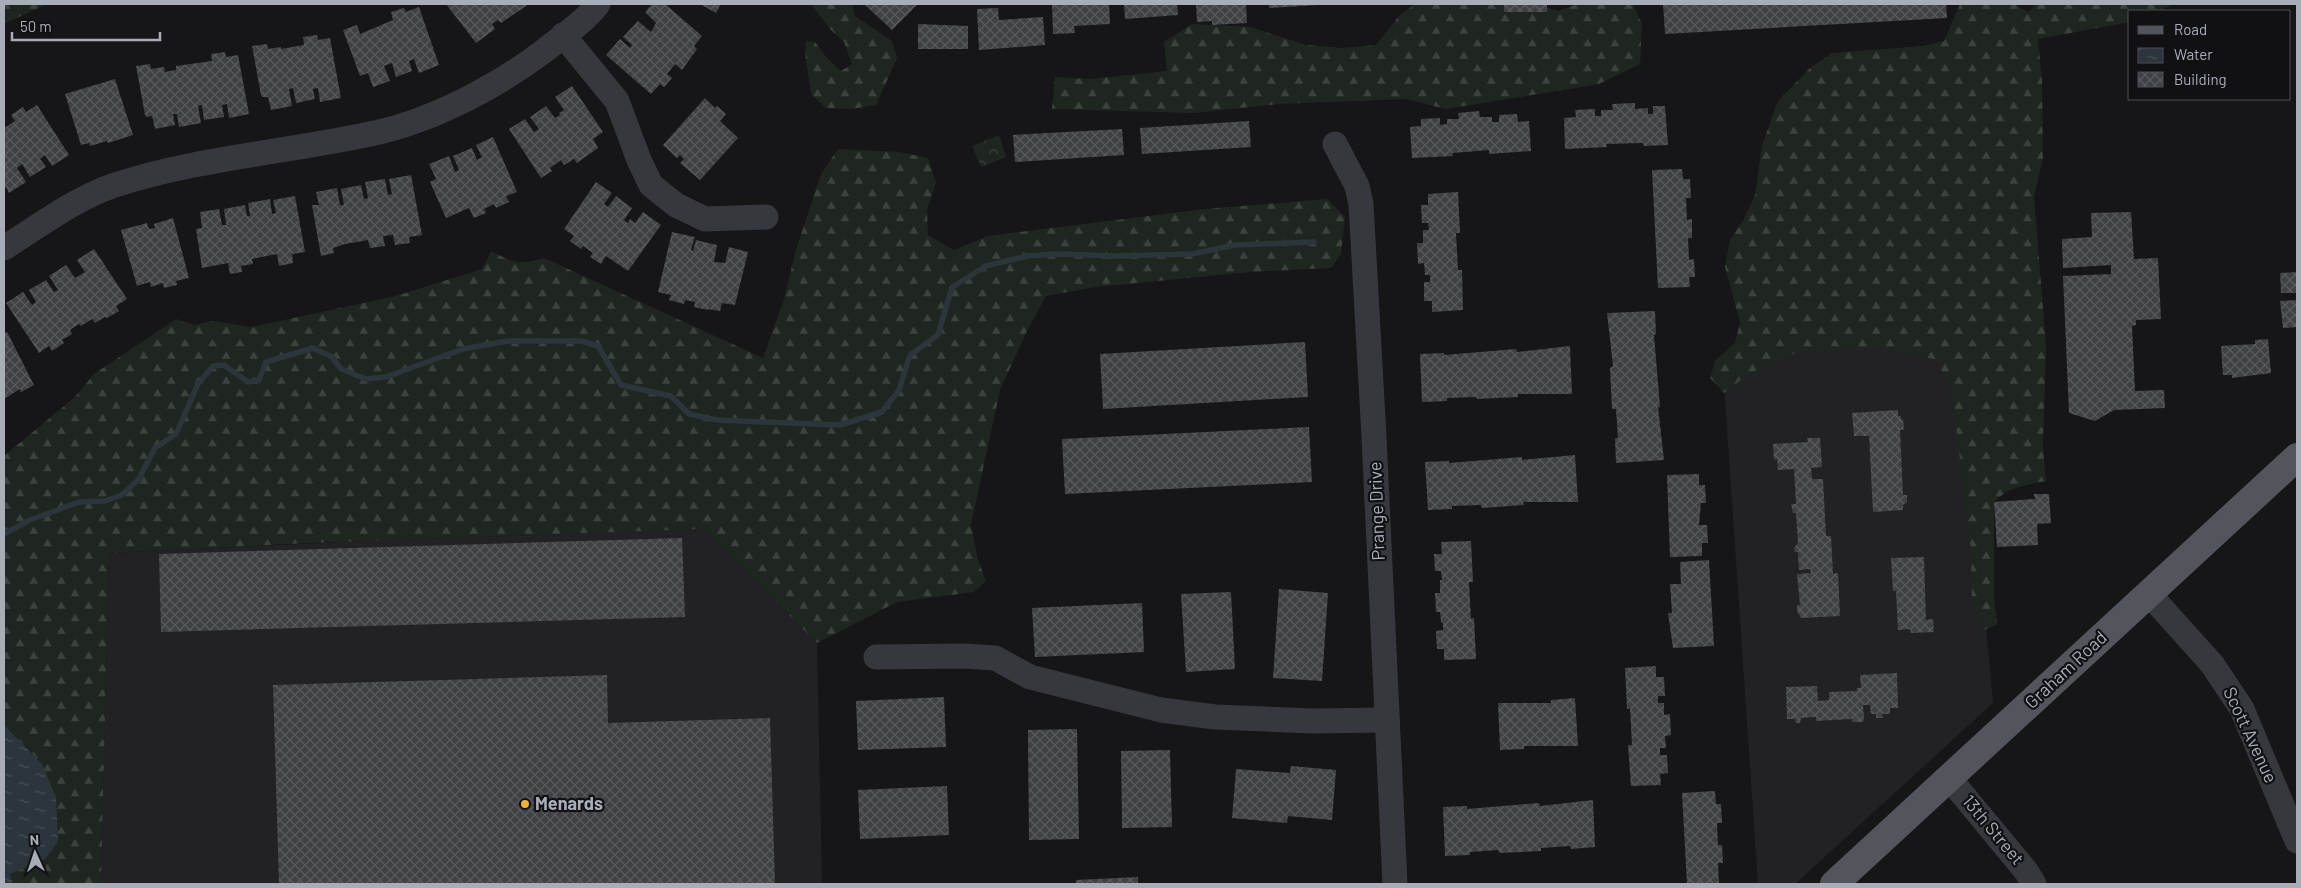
<svg xmlns="http://www.w3.org/2000/svg" width="2301" height="888" font-family="Barlow,sans-serif">
<defs>
<pattern id="forest-firs" width="22" height="20" patternUnits="userSpaceOnUse" patternTransform="scale(1.25)"><rect width="22" height="20" fill="#1e261f"/><path d="M5 1l3.5 6h-7zM16 11l3.5 6h-7z" fill="#3c433d"/></pattern>
<pattern id="park-crowns" width="20" height="18" patternUnits="userSpaceOnUse" patternTransform="scale(1.25)"><rect width="20" height="18" fill="#1e261f"/><path d="M2 6a3 3 0 1 1 6 0M12 15a3 3 0 1 1 6 0" fill="none" stroke="#3c433d"/></pattern>
<pattern id="water-ripples" width="26" height="14" patternUnits="userSpaceOnUse" patternTransform="scale(1.25)"><rect width="26" height="14" fill="#2c353c"/><path d="M2 4q2-2 4 0t4 0M15 11q2-2 4 0t4 0" fill="none" stroke="#485056"/></pattern>
<pattern id="building-cross-hatch" width="8" height="8" patternUnits="userSpaceOnUse" patternTransform="scale(1.25)"><rect width="8" height="8" fill="#404145"/><path d="M0 0l8 8M0 8l8-8" fill="none" stroke="#595a5e"/></pattern>
</defs>
<rect width="100%" height="100%" fill="#161618"/>
<g fill="#222225">
<path d="M1960,338L1993,703L1795,884H1758L1722,355Z"/>
<path d="M703,529L817,643L822,884H101L109,553L365,541Z"/>
</g>
<g fill="url(#forest-firs)">
<path d="M4,4H47L4,24Z"/>
<path d="M811,4H852L855,16L892,41L897,58L876,105L851,109L826,108L811,94L805,53L806,41L815,42L827,58L841,71L852,64L844,42L831,30Z"/>
<path d="M1415,4H1532L1558,11L1578,4H1633L1642,24L1640,64L1599,84L1446,109L1406,99L1279,104L1194,113L1052,109L1055,77L1091,79L1167,71L1164,42L1192,24L1250,27L1306,45L1343,48L1376,45L1399,16Z"/>
<path d="M1960,4H2014L2028,12L2036,4H2173L2160,11H2130V22L2038,39L2042,81L2043,158L2034,197L2046,346L2043,443L2045,476L2047,481C2028,484 2008,487 1994,502V597L1997,624L1982,631L1972,609L1971,551L1952,393L1937,360L1881,347L1796,353L1750,373L1724,393L1710,378L1715,361L1735,343L1740,322L1725,267L1730,240L1743,221L1755,195L1762,145L1778,101L1810,68L1832,53L1923,46L1944,41Z"/>
<path d="M838,149L899,152L928,158L936,183L927,210L928,235L954,250L988,236L1205,209L1327,199L1345,217L1341,254L1331,268L1250,272L1096,287L1046,296L1026,333L1000,390L991,432L971,525L978,560L986,581L974,592L897,602L817,643L703,529L309,543L109,553L101,884H13L10,874L44,860L42,764L4,725V456L75,397L94,374L176,319L195,325L212,321L252,327L396,296L482,269L491,251C514,263 519,265 544,258L763,358L784,299L795,253L821,174Z"/>
</g>
<path fill="url(#park-crowns)" d="M999,135L1006,157L981,167L972,146Z"/>
<path fill="url(#water-ripples)" d="M4,725L42,764L56,797L58,842L44,860L10,874L13,884H4Z"/>
<g fill="none" stroke-linecap="round" stroke-linejoin="round">
<path stroke="#2c353c" stroke-width="5.5" d="M4,534L30,520L79,502L105,501L122,495L138,480L155,448L176,434L198,384L213,366L224,365L248,382L259,380L266,362L313,348L332,357L341,369L366,379L386,377L463,349L508,341H581L598,346L621,385L671,396L689,414L717,420L840,425L882,412L899,390L910,355L938,335L952,287L986,266L1027,256L1058,254L1116,256L1192,254L1235,245L1314,242"/>
</g>
<g fill="url(#building-cross-hatch)">
<path d="M446,4H529L501,23L498,20L492,24L495,29L476,43Z"/>
<path d="M652,4H665L702,36L694,46L697,49L682,70L675,64L667,74L672,78L664,87L660,84L651,94L606,55L620,39L630,48L632,45L623,37L638,21L651,32L656,23L645,12Z"/>
<path d="M700,4H721L716,13Z"/>
<path d="M864,4H918L892,30Z"/>
<path d="M1052,4H1109L1110,24L1074,26L1075,33L1053,34Z"/>
<path d="M1124,4H1177L1178,15L1125,19Z"/>
<path d="M1196,4H1246L1247,23L1212,25V21L1197,22Z"/>
<path d="M1269,4H1318V5L1269,8Z"/>
<rect x="1504" y="4" width="43" height="8"/>
<path d="M1663,4H1946L1947,18L1665,34Z"/>
<path d="M419,7L439,65L419,73L414,59L409,61L412,71L396,77L392,63L384,66L390,81L373,87L368,73L360,76L343,30L357,25L360,34L393,20L391,12L404,8L406,12Z"/>
<path d="M998,8L999,20L1043,17L1045,45L979,50L977,9Z"/>
<path d="M918,24L968,26V49H918Z"/>
<path d="M317,35L318,40L330,38L341,98L320,102L318,88L313,89L315,99L296,103L293,88L289,89L292,106L271,110L268,97H263L261,95L252,46L267,44L268,49L281,47V49L304,45L303,37Z"/>
<path d="M225,52L226,57L238,55L249,114L229,118L227,104L222,105L224,117L204,120L202,105L198,106L201,123L179,127L177,114H173L175,125L155,129L152,116L147,117L145,115L136,66L150,64L151,69L164,67L165,72L176,70V66L212,61L211,54Z"/>
<path d="M115,79L133,135L108,143L107,141L90,146L89,143L81,145L65,94Z"/>
<path d="M572,86L603,132L593,139L598,148L577,163L574,159L564,165L561,160L550,168L552,171L541,178L509,129L525,119L534,132L539,129L530,117L546,106L555,118L560,115L559,113L564,110L555,97Z"/>
<path d="M705,98L715,108L717,106L726,114L720,121L738,138L700,180L680,163L684,159L680,155L677,158L663,145Z"/>
<path d="M1635,103V109L1648,108V114H1653V106H1665L1668,145L1644,146L1643,143L1606,144L1607,147L1565,149L1564,118L1576,117L1575,110L1595,109V116H1601V110H1613L1612,104Z"/>
<path d="M37,105L69,155L52,166L45,155L40,159L46,167L30,177L22,164L17,168L26,182L9,193L4,184V128L15,121L11,115L23,107L26,112Z"/>
<path d="M1479,111L1480,117H1492V122H1499V115L1517,114L1518,122L1529,121L1531,151L1489,154V150L1452,153L1453,156L1412,158L1410,127L1421,126V119L1440,118V125L1447,124V119H1459L1458,113Z"/>
<path d="M1249,121L1251,147L1142,154L1140,128Z"/>
<path d="M1122,129L1124,155L1015,162L1013,135Z"/>
<path d="M493,137L517,192L506,196L509,202L496,208L494,204L484,209L486,213L474,218L469,208L446,218L430,182L436,179L429,164L449,156L455,172L459,170L453,156L472,148L477,160L482,157L476,145Z"/>
<path d="M1682,169L1683,179H1690L1691,198H1686L1687,220L1692,219V238H1688L1689,260L1694,259L1695,277H1689L1690,287L1658,288L1652,170Z"/>
<path d="M411,175L422,235L409,237L410,243L395,245L393,235L383,236L385,246L370,248L368,240L345,244L333,248L334,253L321,256L312,205H319L316,192L337,188L340,205H344L341,189L361,185L364,199L368,198L365,182L385,179L388,195L392,194L389,179Z"/>
<path d="M596,182L612,193L604,204L608,207L616,196L632,208L624,220L628,223L630,219L635,223L643,212L661,225L628,271L606,256L601,264L590,257L593,253L583,246L581,249L570,241L574,236L564,229Z"/>
<path d="M1458,192L1460,233H1456L1458,270H1462L1463,310L1432,312V301H1424V282H1430V275H1425L1424,263L1418,264L1417,243H1423V230H1429L1428,223H1422L1421,205H1428V194Z"/>
<path d="M295,196L305,252L292,254L293,263L279,266L277,254L252,259L253,264L241,266L242,272L230,274L228,263L202,268L196,229L202,228L200,212L219,209L222,225H226L224,209L245,205L247,216H250L248,203L270,199L272,214L276,213L273,200Z"/>
<path d="M2131,212L2134,259L2158,258L2161,319L2136,320V325L2132,326L2135,391L2164,390L2165,408L2114,410L2095,421L2069,413L2063,276L2111,274V265L2063,268L2062,239L2092,237L2091,213Z"/>
<path d="M173,218L189,278L176,281L177,285L164,288L163,283L151,287L150,282L137,286L121,230L147,223L149,229L155,228L154,224Z"/>
<path d="M672,232L695,237L691,250L693,251L696,240L717,245L714,262L725,263L729,247L748,252L735,305L722,303L720,311L708,309V310L694,307L695,302L685,300L684,304L669,300L671,295L658,292Z"/>
<path d="M94,249L127,299L116,306L119,311L107,318L105,317L95,323L92,319L81,326L79,324L70,330L72,334L62,340L64,343L52,351L49,346L39,353L6,303L23,292L32,305L36,302L29,290L46,280L54,292L58,290L49,276L66,265L75,278L85,272L77,260Z"/>
<path d="M2297,272V293H2281L2280,273Z"/>
<path d="M2297,300V327L2283,328L2280,301Z"/>
<path d="M1655,311L1656,334L1654,335L1660,407H1658L1664,460L1616,463L1615,438H1618L1616,409H1612L1610,368L1613,366L1607,313Z"/>
<path d="M7,332L34,385L21,392L20,389L4,399V334Z"/>
<path d="M2268,339L2271,373L2232,378V375H2223L2221,346L2255,344V340Z"/>
<path d="M1305,342L1308,397L1103,409L1100,354Z"/>
<path d="M1570,346L1572,394H1518V397L1477,399L1476,397L1447,398V401L1422,402L1420,354L1444,353V355L1516,349L1517,352Z"/>
<path d="M1898,410V416H1901V420L1903,419L1904,430H1900L1903,495H1907V502L1903,505V510L1873,512L1869,436H1854L1852,413Z"/>
<path d="M1309,427L1312,482L1065,494L1062,439Z"/>
<path d="M1807,438H1820L1822,467L1811,468L1812,479H1823L1826,536H1831L1833,574L1838,573L1840,616L1801,618L1797,611V605H1800L1797,574L1811,573L1810,569L1799,570L1798,552H1795L1794,548L1798,543L1796,513H1793L1791,504H1796L1794,469L1778,470L1777,459L1774,460L1773,444L1808,442Z"/>
<path d="M1575,455L1578,502H1523L1524,505L1482,508L1481,505L1452,506V509L1428,510L1425,462L1449,461V463L1522,457V460Z"/>
<path d="M1699,474V485H1705L1706,503H1701L1699,525H1707L1708,543H1702V556L1670,557L1667,475Z"/>
<path d="M2034,494H2049L2051,523L2037,524L2038,545L1997,547L1994,502L2035,499Z"/>
<path d="M682,538L685,617L161,632L159,554Z"/>
<path d="M1471,541L1473,582H1469L1471,619L1474,618L1476,659L1444,660V649H1437L1436,631L1443,630V623L1441,622L1440,612H1436L1435,593H1440V580H1442L1441,571H1435L1434,554H1442L1441,542Z"/>
<path d="M1924,557L1926,620L1933,619L1934,632L1911,633L1910,629L1898,630L1896,591H1893L1891,558Z"/>
<path d="M1709,560L1714,646L1673,648L1668,613H1672L1670,584H1681L1680,562Z"/>
<path d="M1279,589L1328,593L1322,681L1273,678Z"/>
<path d="M1231,592L1235,669L1186,672L1181,594Z"/>
<path d="M1142,603L1144,652L1035,657L1032,608Z"/>
<path d="M1656,666V677H1664L1665,696H1658V703H1664V715L1670,714L1671,735L1665,736L1666,748H1660V755H1667L1668,773L1660,774L1661,785L1631,786L1628,745H1632L1630,708L1627,709L1625,668Z"/>
<path d="M1897,673L1898,708H1890V714H1882L1883,718H1876V714H1871L1870,705H1863L1864,720L1862,722H1852V719L1816,721V717L1801,718L1800,723H1796L1795,719H1787L1786,687L1817,686L1818,701L1829,700V692L1857,691V688H1861L1860,675Z"/>
<path d="M607,675L608,723L770,718L775,884H279L273,685Z"/>
<path d="M944,697L946,747L858,750L856,701Z"/>
<path d="M1575,698L1578,746H1524V749L1500,750L1498,703H1551V700Z"/>
<path d="M1077,729L1079,839L1029,840L1028,730Z"/>
<path d="M1170,750L1172,827L1122,828L1121,751Z"/>
<path d="M1291,766L1336,770L1332,820L1288,816L1287,823L1232,818L1236,769L1290,773Z"/>
<path d="M947,786L949,835L860,839L858,790Z"/>
<path d="M1715,791L1716,804H1721L1722,823H1717L1718,845H1722L1723,863H1718L1719,884H1687L1682,793Z"/>
<path d="M1593,800L1595,847L1571,849L1570,846L1541,848V851L1500,853L1498,850L1470,852V855L1445,856L1443,807L1467,806V809L1539,803L1540,806Z"/>
<path d="M1138,877V884H1076V880Z"/>
</g>
<g fill="none" stroke-linecap="round" stroke-linejoin="round">
<g stroke="#37383d" stroke-width="25">
<path d="M563,35L617,101L639,160L651,185L676,205L705,219L766,217"/>
<path d="M1335,144L1357,186L1361,204L1374,437L1395,884"/>
<path d="M4,248C37,227 75,199 112,186C197,158 288,152 375,133C434,120 496,87 544,51C560,38 587,20 598,4"/>
<path d="M2149,594L2212,664L2242,709L2297,841"/>
<path d="M876,657L964,656L995,658L1030,677L1161,710L1215,717L1312,721L1387,720"/>
<path d="M1949,778L2026,871L2034,884"/>
</g>
<path stroke="#53555c" stroke-width="28" d="M1834,884L2297,457"/>
</g>
<circle fill="#f2b134" stroke="#111113" stroke-width="2" cx="525" cy="804" r="5"/>
<g text-anchor="middle" stroke-width="4.5" stroke-linejoin="round" paint-order="stroke">
<g font-size="18" fill="#a8adb8" stroke="#111113">
<text transform="translate(1377 511) rotate(-92)" y="6">Prange Drive</text>
<text transform="translate(2066 670) rotate(-43)" y="6">Graham Road</text>
<text transform="translate(2250 735) rotate(65)" y="6">Scott Avenue</text>
<text transform="translate(1993 830) rotate(50)" y="6">13th Street</text>
</g>
<g font-size="18" font-weight="bold" fill="#a8adb8" stroke="#111113" text-anchor="start">
<text x="535" y="810">Menards</text>
</g>
</g>
<rect width="2301" height="888" fill="none" stroke="#a8adb8" stroke-width="10"/>
<rect x="2128" y="10" width="162" height="90" fill="#111113" stroke="#4d4f55"/>
<rect x="2138" y="26" width="25" height="8" fill="#53555c" stroke="#4d4f55"/>
<text x="2174" y="35" font-size="15" fill="#a8adb8">Road</text>
<rect x="2138" y="48" width="25" height="15" fill="url(#water-ripples)" stroke="#4d4f55"/>
<text x="2174" y="60" font-size="15" fill="#a8adb8">Water</text>
<rect x="2138" y="72" width="25" height="15" fill="url(#building-cross-hatch)" stroke="#4d4f55"/>
<text x="2174" y="85" font-size="15" fill="#a8adb8">Building</text>
<g transform="translate(35 853) rotate(357)" stroke="#111113" stroke-width="4" paint-order="stroke">
<path d="M0-4L9 19L0 12L-9 19Z" fill="#a8adb8"/>
<text y="-8" font-size="14" font-weight="bold" text-anchor="middle" fill="#a8adb8">N</text>
</g>
<path d="M12 32v8h148v-8" fill="none" stroke="#a8adb8" stroke-width="2.5"/>
<text x="20" y="32" font-size="15" fill="#a8adb8" stroke="#111113" stroke-width="4" paint-order="stroke">50 m</text>
</svg>
